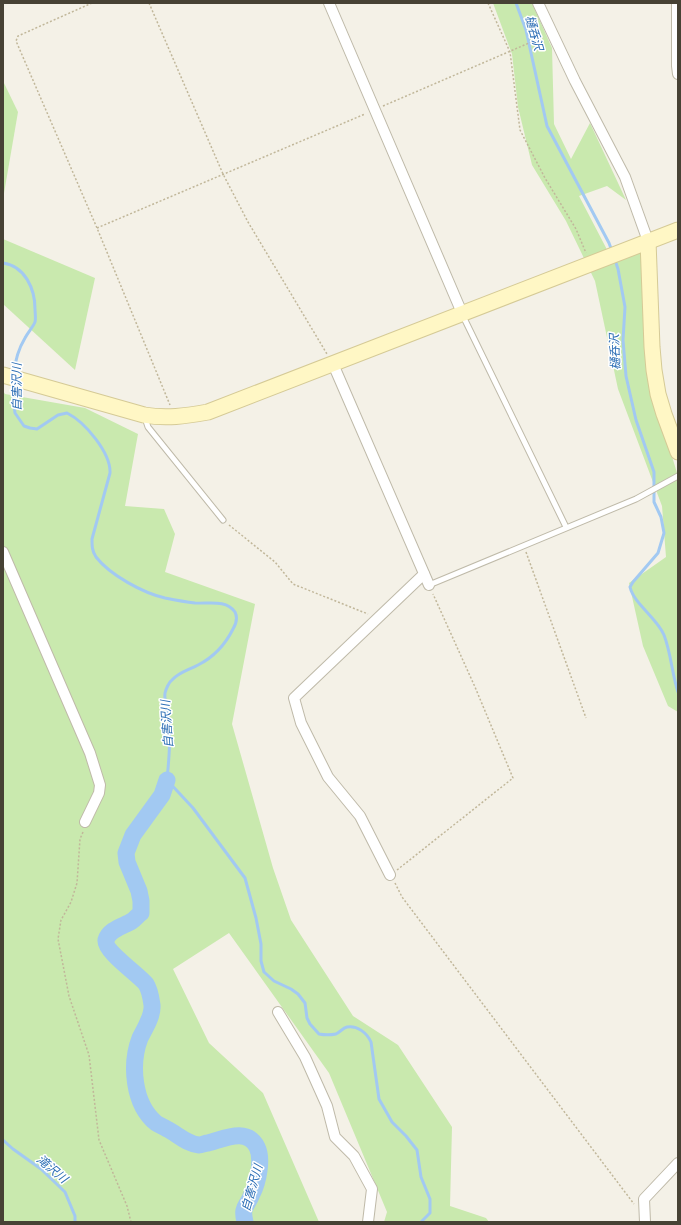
<svg xmlns="http://www.w3.org/2000/svg" width="681" height="1225" font-family="Figtree,'Noto Sans JP',sans-serif">
<rect width="100%" height="100%" fill="#f4f1e7"/>
<g fill="#c9e9ae">
<path d="M493,3H532L552,48L554,124L571,159L590,123L626,200L607,186L579,196L614,263L643,251L644,342L649,382L678,476V712L668,706L643,646L629,583L666,557L662,506L618,389L595,281L566,221L532,165L518,107L512,54Z"/>
<path d="M3,81L18,112L3,199Z"/>
<path d="M3,239L95,278L75,370L3,304Z"/>
<path d="M3,391L5,394L85,408L138,434L125,506L164,509L175,534L165,572L255,604L232,724L273,868L291,920L353,1016L398,1045L452,1127L450,1206L486,1218L489,1222H384L387,1212L329,1073L229,933L173,969L209,1043L263,1093L319,1222H3Z"/>
</g>
<g fill="none" stroke-linecap="round" stroke-linejoin="round">
<g stroke="#a2c9f2" stroke-width="3">
<path d="M516,3L526,30L547,126L609,243L612,251"/>
<path d="M615,260L618,269L625,307L623,340L626,376L636,420L654,472V502L661,517L664,533L658,553L633,582L630,587C634,604 657,618 664,635C671,653 672,674 678,692"/>
<path d="M3,263C25,266 35,289 35,309C35,313 36,318 35,322C33,327 28,332 25,338C19,348 15,362 14,373"/>
<path d="M14,383L13,397L15,413L24,426L30,428L37,429L58,415L67,413C85,422 111,453 110,473L92,539C92,546 92,551 96,557C110,575 143,593 165,598C175,600 186,602 195,603C208,604 226,599 235,612C238,618 236,624 233,629C225,645 214,657 198,665C189,670 179,672 172,680C169,682 166,689 165,693C164,701 167,709 168,717C171,738 169,759 167,780L193,808L245,878L256,918L261,944V961L264,972L274,981L291,989L298,994L305,1003L307,1018L310,1024L319,1034C324,1035 331,1035 336,1034C340,1032 343,1028 347,1027C357,1025 367,1033 371,1042L379,1099L392,1122L406,1136L417,1150L421,1177L430,1199V1213L421,1222"/>
<path d="M3,1140L13,1149L41,1169L65,1192L75,1216V1222"/>
</g>
<path stroke="#a2c9f2" stroke-width="17" d="M167,780L162,795L133,835L126,853L127,862L139,891L141,901V913C138,915 135,919 132,921C124,926 109,929 106,940C104,951 139,975 146,984C150,990 151,998 152,1005C153,1016 145,1028 140,1038C130,1064 133,1104 156,1123C159,1125 164,1127 167,1129C177,1134 187,1144 199,1145C202,1145 205,1143 208,1143C224,1139 247,1127 257,1147C263,1159 258,1182 252,1194C247,1207 241,1206 245,1222"/>
<g stroke="#bfbaa9" stroke-width="7">
<g id="lane">
<path d="M462,314L566,527"/>
<path d="M145,418L148,427L223,520"/>
<path d="M429,585L636,499L678,476"/>
</g>
</g>
<g stroke="#bfbaa9" stroke-width="12">
<g id="street">
<path d="M329,3L462,313"/>
<path d="M538,3L575,81L625,177L648,241"/>
<path d="M677,3V66L678,74"/>
<path d="M333,364L429,585"/>
<path d="M3,552L90,753L100,785L99,793L85,822"/>
<path d="M390,875L360,816L328,777L301,723L294,698L424,574"/>
<path d="M278,1012L305,1057L327,1106L335,1137L354,1156L372,1189L368,1222"/>
<path d="M645,1222L644,1199L678,1163"/>
</g>
</g>
<g stroke="#d5ca96" stroke-width="17">
<g id="secondary">
<path d="M648,241L652,347L654,370L658,394L664,414L678,452"/>
<path d="M3,375L144,415C167,419 185,416 208,412L678,230"/>
</g>
</g>
<g stroke="#c1b79a" stroke-width="1.5" stroke-dasharray="2 2" stroke-linecap="butt">
<path d="M92,3L18,36L16,41L97,228L170,405"/>
<path d="M149,3L223,174L248,222L327,354"/>
<path d="M488,3L510,52L520,130L545,178L576,229L586,253"/>
<path d="M383,106L543,37"/>
<path d="M97,228L365,114"/>
<path d="M229,525L275,562L293,584L368,614"/>
<path d="M526,552L586,718"/>
<path d="M83,832L80,839L77,883L71,902L61,920L58,939L69,996L89,1055L99,1140L127,1206L131,1222"/>
<path d="M397,870L513,778L475,687L433,594"/>
<path d="M395,883L402,897L634,1204"/>
</g>
<use href="#lane" stroke="#fff" stroke-width="5"/>
<use href="#street" stroke="#fff" stroke-width="10"/>
<use href="#secondary" stroke="#fff7c5" stroke-width="15"/>
</g>
<g text-anchor="middle" stroke-width="3" stroke-linejoin="round" paint-order="stroke">
<g font-size="12" font-style="italic" fill="#2c6eb5" stroke="#fff">
<text transform="translate(534 33) rotate(74)" y="4">樋呑沢</text>
<text transform="translate(615 352) rotate(-92)" y="4">樋呑沢</text>
<text transform="translate(17 387) rotate(-90)" y="4">自害沢川</text>
<text transform="translate(167 724) rotate(-94)" y="4">自害沢川</text>
<text transform="translate(52 1169) rotate(40)" y="4">滝沢川</text>
<text transform="translate(252 1188) rotate(-74)" y="4">自害沢川</text>
</g>
</g>
<rect width="681" height="1225" fill="none" stroke="#474235" stroke-width="8"/>
</svg>
